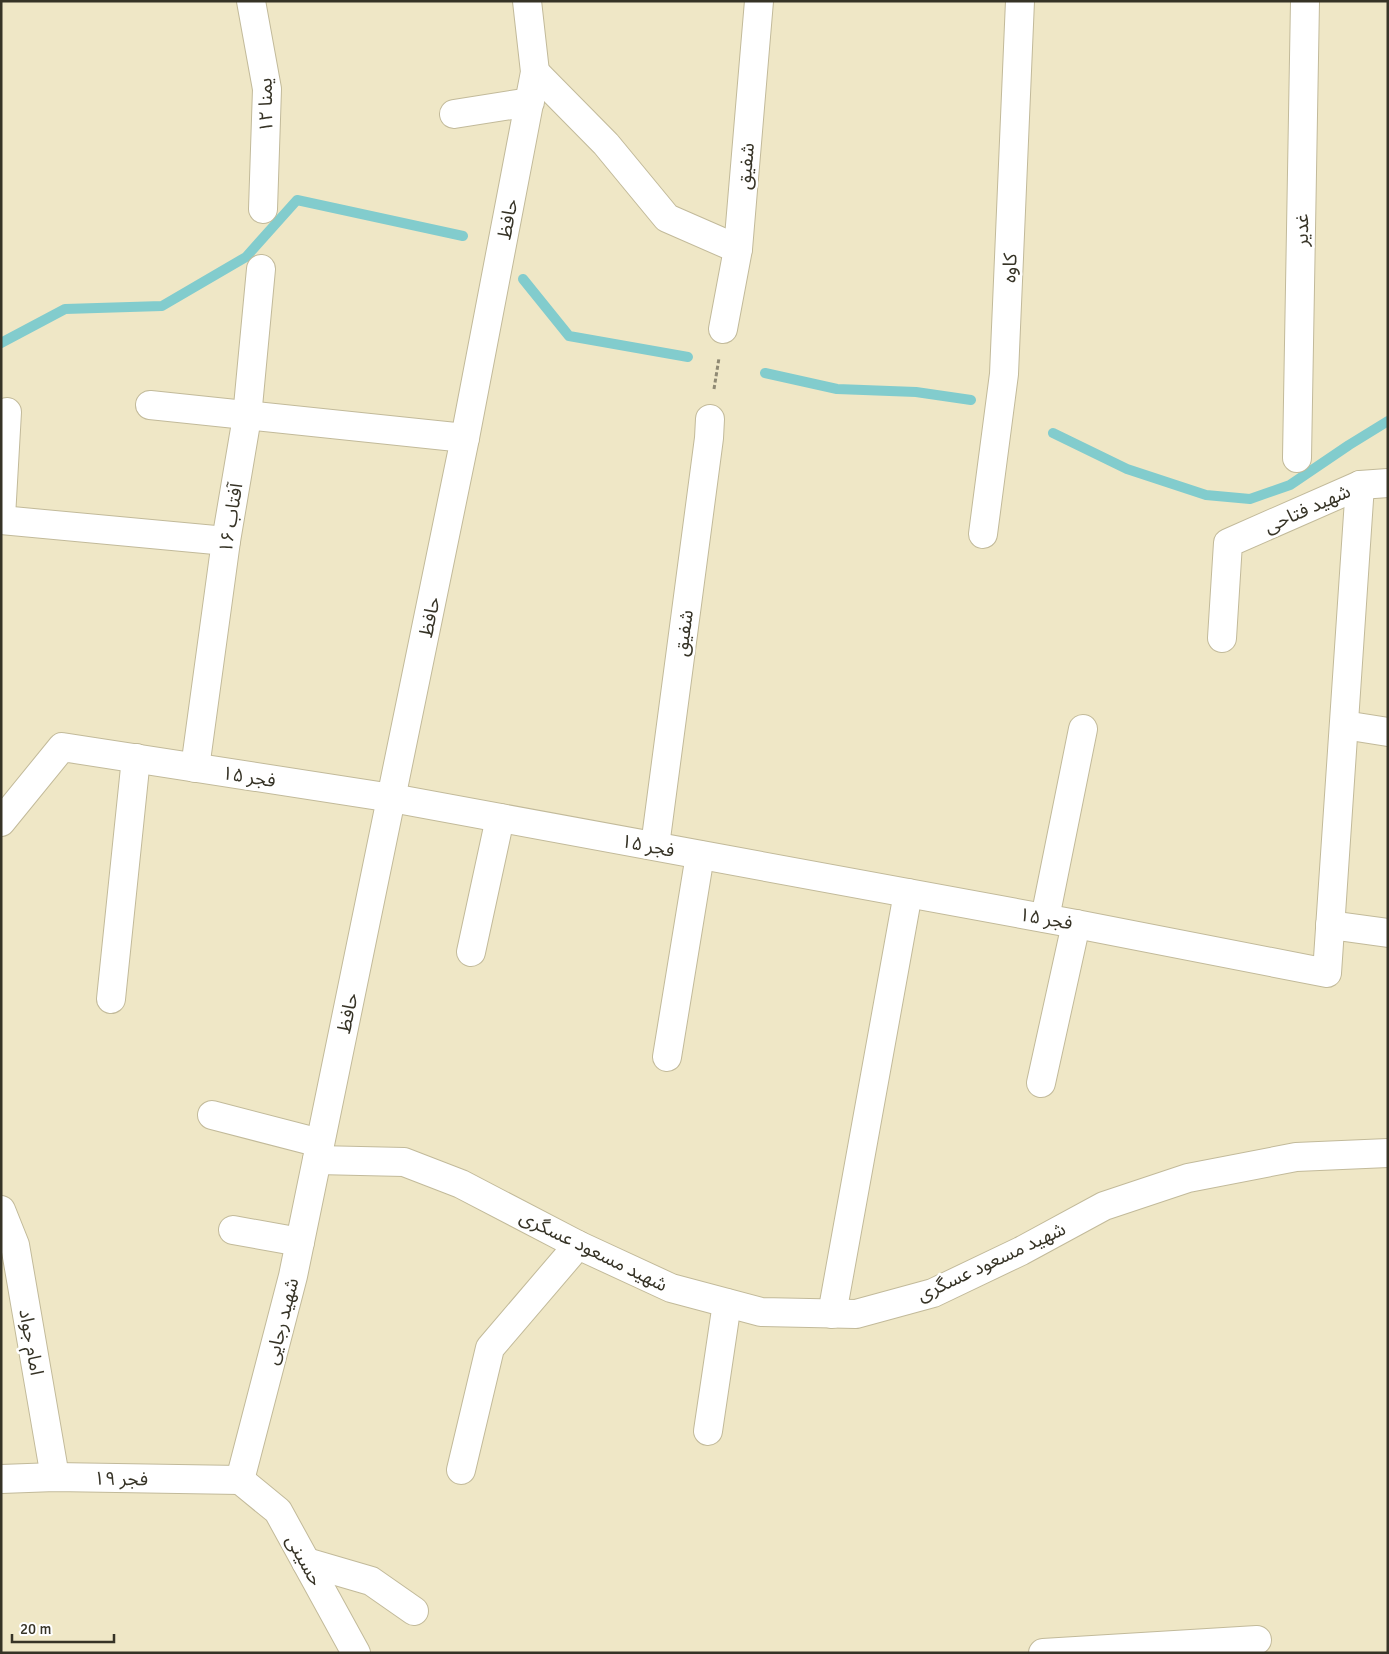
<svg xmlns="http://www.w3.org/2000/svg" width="1389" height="1654" font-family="Signika,'Noto Sans Arabic',sans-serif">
<rect width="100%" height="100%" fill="#efe7c6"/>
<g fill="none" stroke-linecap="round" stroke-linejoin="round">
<g stroke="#82cccd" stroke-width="10">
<path d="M523,279L569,336L688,357"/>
<path d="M1,343L65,309L162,306L246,257L297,200L463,236"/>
<path d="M765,373L837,389L916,392L971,400"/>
<path d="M1053,433L1127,469L1206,495L1250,499L1290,485L1349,445L1388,421"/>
</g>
<g stroke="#c2ba9a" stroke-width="30">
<g id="minor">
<path d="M251,1L267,89L263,209"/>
<path d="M535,72L606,144L667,218L738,249"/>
<path d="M454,114L530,102"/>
<path d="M723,329L738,249L759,1"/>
<path d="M150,405L465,438"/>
<path d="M1297,458L1305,1"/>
<path d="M1,517L7,412"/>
<path d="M1,520L226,541"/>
<path d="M983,534L1004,374L1020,1"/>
<path d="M1222,638L1228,543L1360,485L1388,483"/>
<path d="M1344,725L1388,732"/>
<path d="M195,768L226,541L247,417L261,269"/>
<path d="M1,822L62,747L392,798L1076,924L1327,973L1360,485"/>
<path d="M655,846L709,438L710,419"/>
<path d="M1045,918L1083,729"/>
<path d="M1330,925L1388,933"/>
<path d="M471,952L500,818"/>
<path d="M111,999L136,758"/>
<path d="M667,1057L700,855"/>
<path d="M1041,1083L1076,924"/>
<path d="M212,1115L320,1143"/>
<path d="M317,1160L404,1162L461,1184L578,1245L671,1288L761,1312L856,1314L933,1293L1021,1251L1104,1206L1188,1178L1296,1157L1388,1153"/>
<path d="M1,1210L15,1245L55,1477"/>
<path d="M233,1230L300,1242"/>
<path d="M832,1314L908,893"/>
<path d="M708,1431L727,1303"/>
<path d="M461,1470L490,1348L578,1245"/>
<path d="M1,1479L55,1477L240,1480"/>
<path d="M240,1480L293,1276L465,438L535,72L527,1"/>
<path d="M240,1480L278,1511L356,1653"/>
<path d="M306,1562L371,1581L414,1611"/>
<path d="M1043,1653L1257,1640"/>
</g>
</g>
<path stroke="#908a74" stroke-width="3" stroke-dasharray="4 2.5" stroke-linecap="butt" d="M714,389L719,358"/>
<use href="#minor" stroke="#fff" stroke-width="28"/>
</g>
<g text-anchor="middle" stroke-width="5" stroke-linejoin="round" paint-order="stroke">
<g font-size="19" fill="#363326" stroke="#fff">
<text transform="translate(265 105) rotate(-91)" y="7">یمنا ۱۲</text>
<text transform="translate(745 166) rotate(-85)" y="7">شفیق</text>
<text transform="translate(507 219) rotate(-79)" y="7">حافظ</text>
<text transform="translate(1301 230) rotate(-89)" y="7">غدیر</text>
<text transform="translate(1009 268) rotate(-87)" y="7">کاوه</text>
<text transform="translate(1307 508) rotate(-24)" y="7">شهید فتاحی</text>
<text transform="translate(230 518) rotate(-81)" y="7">آفتاب ۱۶</text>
<text transform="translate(429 617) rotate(-78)" y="7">حافظ</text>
<text transform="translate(683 633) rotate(-82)" y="7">شفیق</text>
<text transform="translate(249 776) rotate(9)" y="7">فجر ۱۵</text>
<text transform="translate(648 845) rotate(11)" y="7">فجر ۱۵</text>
<text transform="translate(1046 918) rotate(10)" y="7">فجر ۱۵</text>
<text transform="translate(347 1013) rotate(-78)" y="7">حافظ</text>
<text transform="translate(594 1250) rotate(26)" y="7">شهید مسعود عسگری</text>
<text transform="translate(991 1261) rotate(-25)" y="7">شهید مسعود عسگری</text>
<text transform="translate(281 1321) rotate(-76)" y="7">شهید رجایی</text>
<text transform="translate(32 1342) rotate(80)" y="7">امام جواد</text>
<text transform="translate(121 1478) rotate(1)" y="7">فجر ۱۹</text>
<text transform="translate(305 1560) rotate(61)" y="7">حسینی</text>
</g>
</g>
<rect width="1389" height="1654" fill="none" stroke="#363326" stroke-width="5"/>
<path d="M12 1634v8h102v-8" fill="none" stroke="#363326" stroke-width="2.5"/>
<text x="20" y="1634" font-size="15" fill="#363326" stroke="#ffffff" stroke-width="4" paint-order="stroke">20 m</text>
</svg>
